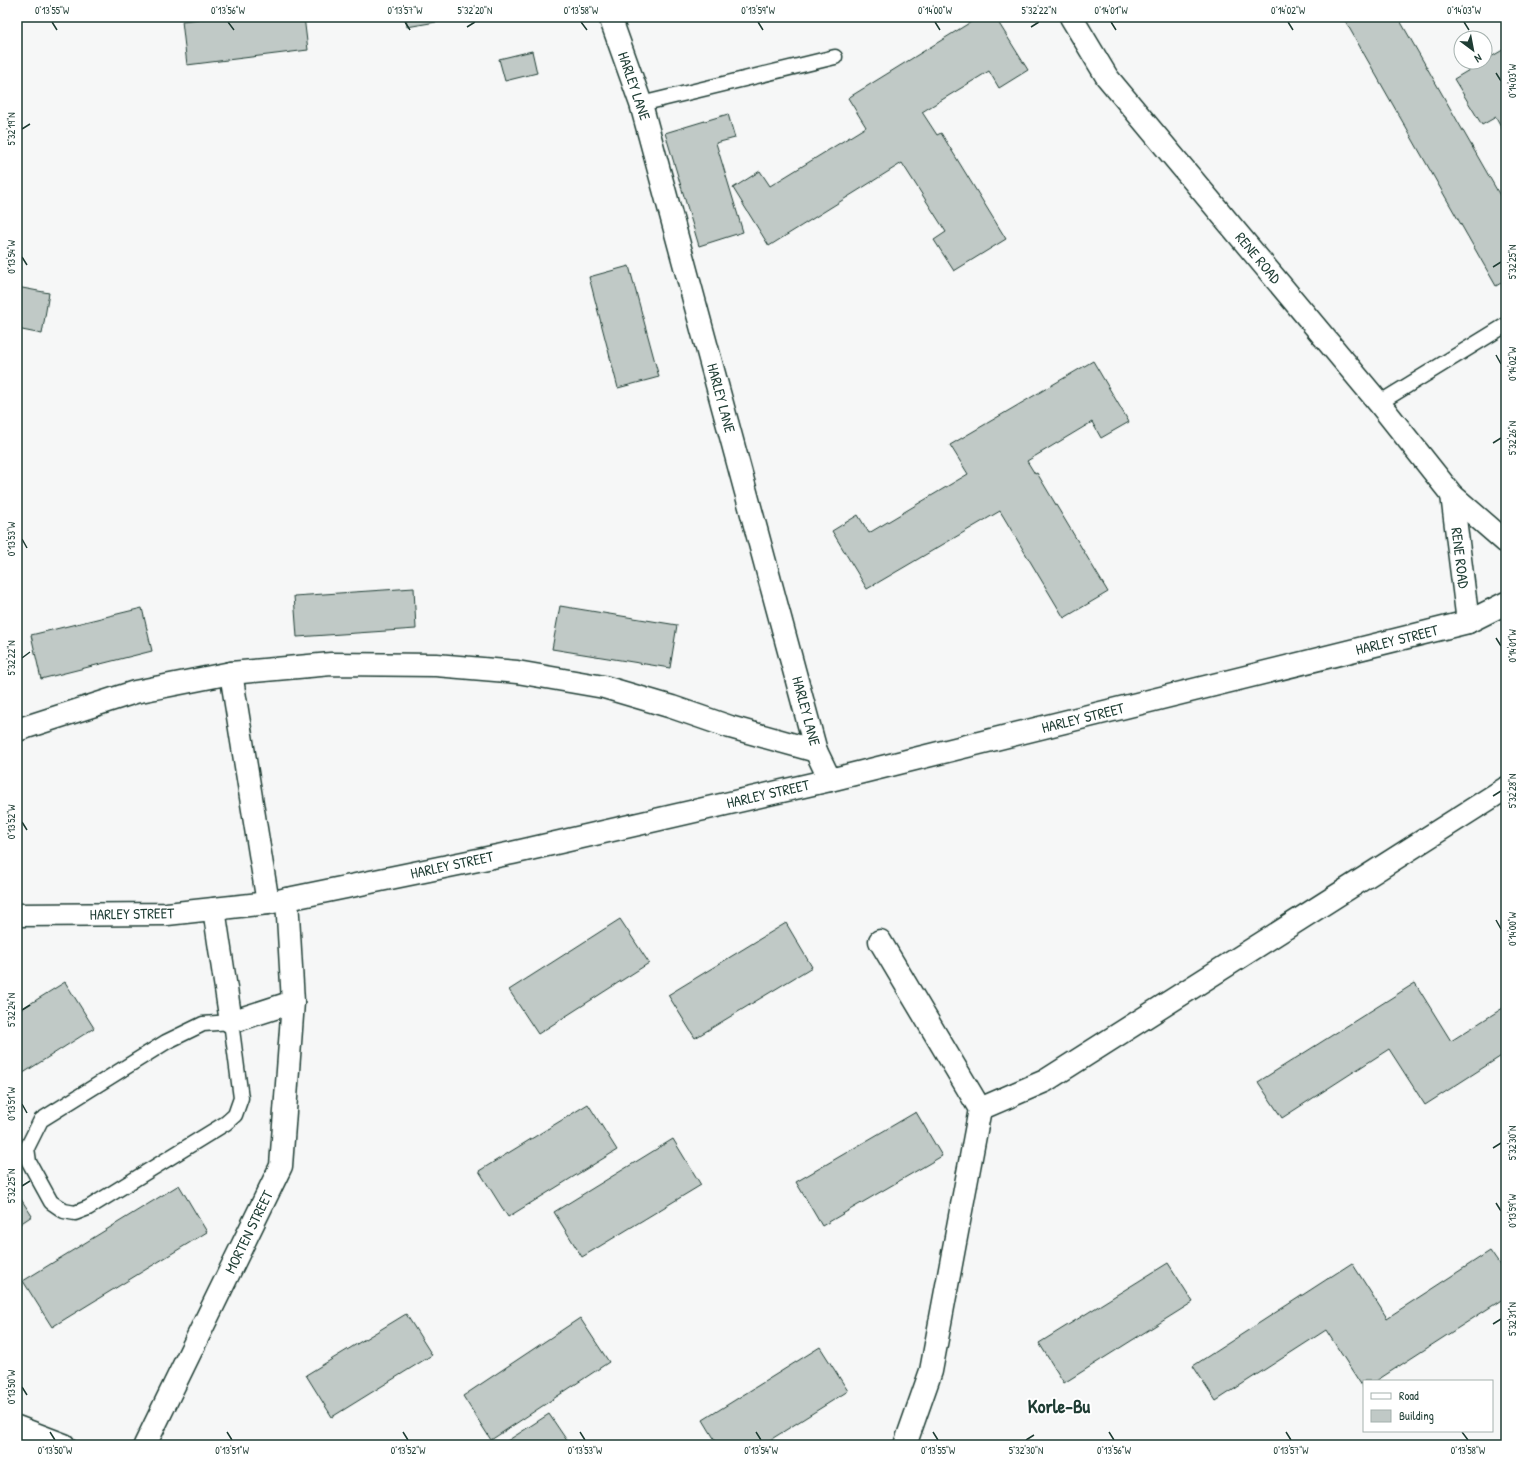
<svg xmlns="http://www.w3.org/2000/svg" width="1523" height="1462" font-family="'Patrick Hand',sans-serif">
<rect width="100%" height="100%" fill="#f6f7f7"/>
<filter id="ink" filterUnits="userSpaceOnUse"><feTurbulence type="fractalNoise" baseFrequency=".025" numOctaves="2"/><feDisplacementMap in="SourceGraphic" scale="8" xChannelSelector="R" yChannelSelector="G"/><feConvolveMatrix kernelMatrix="1 2 1 2 8 2 1 2 1" color-interpolation-filters="sRGB"/></filter>
<g filter="url(#ink)">
<g fill="#c0c9c6" stroke="#1f3d34">
<path d="M219,17H304L308,50L187,65L182,21Z"/>
<path d="M406,17H465L407,27Z"/>
<path d="M979,17H995L1028,70L999,88L989,71L922,112L937,135L941,133L1006,239L954,271L934,240L946,232L902,163L769,246L733,188L760,171L770,186L866,127L848,98Z"/>
<path d="M1343,17H1398L1506,206V280L1496,286Z"/>
<path d="M1506,48V131L1504,132L1496,117L1482,125L1454,79Z"/>
<path d="M532,51L537,73L505,81L499,59Z"/>
<path d="M728,114L735,138L716,143L743,232L699,246L665,133Z"/>
<path d="M629,266L659,377L618,388L589,277Z"/>
<path d="M17,287L49,293L42,334L17,329Z"/>
<path d="M1093,361L1129,422L1101,438L1092,422L1027,461L1035,474L1037,473L1108,592L1064,618L1000,511L867,589L832,531L858,515L869,533L968,474L950,445Z"/>
<path d="M414,588L416,629L297,637L294,596Z"/>
<path d="M560,606L677,625L670,668L552,649Z"/>
<path d="M142,608L152,651L41,679L31,635Z"/>
<path d="M620,919L649,963L538,1034L509,990Z"/>
<path d="M786,923L812,967L695,1038L668,995Z"/>
<path d="M65,982L94,1028L17,1077V1012Z"/>
<path d="M1415,983L1451,1041L1506,1006V1053L1425,1105L1389,1049L1282,1118L1258,1082Z"/>
<path d="M588,1104L617,1150L508,1217L479,1171Z"/>
<path d="M916,1112L942,1156L822,1226L796,1182Z"/>
<path d="M673,1139L701,1185L582,1257L554,1212Z"/>
<path d="M179,1185L207,1232L52,1327L23,1281Z"/>
<path d="M17,1193L32,1216L17,1226Z"/>
<path d="M1490,1251L1506,1274V1297L1376,1381H1364V1389L1326,1330L1216,1401L1193,1366L1352,1263L1387,1318Z"/>
<path d="M1168,1263L1193,1302L1064,1383L1039,1343Z"/>
<path d="M406,1314L432,1355L332,1417L306,1375Z"/>
<path d="M580,1318L609,1362L491,1440L463,1396Z"/>
<path d="M820,1347L848,1391L762,1445H718L703,1420Z"/>
<path d="M549,1414L570,1445H501Z"/>
</g>
<g fill="none" stroke-linecap="round" stroke-linejoin="round">
<g stroke="#1f3d34" stroke-width="17">
<g id="service">
<path d="M641,104L835,57"/>
<path d="M1379,403L1506,325"/>
<path d="M231,1022L241,1098L235,1115L226,1123L88,1208L75,1213L64,1211L51,1202L29,1162L27,1148L41,1120L166,1042L203,1024Z"/>
</g>
</g>
<g stroke="#1f3d34" stroke-width="25">
<g id="minor">
<path d="M610,17L641,104L816,751L830,780"/>
<path d="M1071,17L1107,77L1379,403L1452,495L1506,542"/>
<path d="M1452,495L1468,622"/>
<path d="M231,673L268,903"/>
<path d="M17,730L135,692L231,673L331,664L436,665L517,672L604,687L672,707L730,727L816,751"/>
<path d="M214,909L231,1022L293,1002"/>
<path d="M17,915L167,914L268,903L512,853L830,780L1468,622L1506,603"/>
<path d="M880,941L980,1109L931,1371L905,1445"/>
<path d="M980,1109L1045,1081L1506,788"/>
<path d="M17,1427L64,1445"/>
<path d="M145,1445L281,1166L293,1002L287,899"/>
</g>
</g>
<use href="#service" stroke="#fff" stroke-width="14"/>
<use href="#minor" stroke="#fff" stroke-width="22"/>
</g>
</g>
<path fill="none" stroke="#1f3d34" stroke-width="1.5" d="M52,22L57,30M228,22L234,30M405,22L410,30M581,22L587,30M758,22L763,30M935,22L940,30M1111,22L1116,30M1288,22L1293,30M1464,22L1469,30M467,27L475,22M1031,27L1039,22M1496,73L1501,81M22,129L30,124M22,257L27,265M1493,267L1501,262M1496,355L1501,364M1493,443L1501,438M22,539L27,548M1496,638L1501,646M22,658L30,652M1493,796L1501,791M22,822L27,830M1496,920L1501,929M22,1010L30,1005M22,1104L27,1113M1493,1148L1501,1143M22,1186L30,1181M1496,1203L1501,1211M1493,1324L1501,1319M22,1387L27,1395M50,1432L55,1440M227,1432L232,1440M403,1432L408,1440M580,1432L585,1440M756,1432L761,1440M933,1432L938,1440M1109,1432L1114,1440M1286,1432L1291,1440M1462,1432L1468,1440M1026,1440L1034,1435"/>
<g text-anchor="middle" stroke-width="4" stroke-linejoin="round" paint-order="stroke">
<g font-size="15" fill="#1f3d34" stroke="#fff">
<text transform="translate(634 86) rotate(71)" y="5">HARLEY LANE</text>
<text transform="translate(1258 258) rotate(50)" y="5">RENE ROAD</text>
<text transform="translate(721 398) rotate(75)" y="5">HARLEY LANE</text>
<text transform="translate(1460 558) rotate(83)" y="5">RENE ROAD</text>
<text transform="translate(1397 640) rotate(-14)" y="5">HARLEY STREET</text>
<text transform="translate(806 711) rotate(75)" y="5">HARLEY LANE</text>
<text transform="translate(1083 718) rotate(-14)" y="5">HARLEY STREET</text>
<text transform="translate(768 794) rotate(-13)" y="5">HARLEY STREET</text>
<text transform="translate(452 865) rotate(-12)" y="5">HARLEY STREET</text>
<text transform="translate(132 914) rotate(-1)" y="5">HARLEY STREET</text>
<text transform="translate(249 1232) rotate(-64)" y="5">MORTEN STREET</text>
</g>
<g font-size="19" font-weight="bold" fill="#1f3d34" stroke="#fff">
<text x="1059" y="1413">Korle-Bu</text>
</g>
</g>
<rect width="1523" height="1462" fill="none" stroke="#fff" stroke-width="44"/>
<rect x="1363" y="1380" width="130" height="52" fill="#ffffff" stroke="#a5b1ae"/>
<rect x="1371" y="1393" width="20" height="6" fill="#ffffff" stroke="#a5b1ae"/>
<text x="1399" y="1400" font-size="12" fill="#1f3d34">Road</text>
<rect x="1371" y="1410" width="20" height="12" fill="#c0c9c6" stroke="#a5b1ae"/>
<text x="1399" y="1420" font-size="12" fill="#1f3d34">Building</text>
<g transform="translate(1473 50) rotate(148)"><circle r="19" fill="#ffffff" stroke="#a5b1ae"/>
<path d="M0-3L7 15L0 10L-7 15Z" fill="#1f3d34"/>
<text y="-6" font-size="11" font-weight="bold" text-anchor="middle" fill="#1f3d34">N</text>
</g>
<rect x="22" y="22" width="1479" height="1418" fill="none" stroke="#1f3d34" stroke-width="1.5"/>
<g font-size="10" text-anchor="middle" fill="#1f3d34">
<text x="52" y="14">0°13'55"W</text>
<text x="228" y="14">0°13'56"W</text>
<text x="405" y="14">0°13'57"W</text>
<text x="475" y="14">5°32'20"N</text>
<text x="581" y="14">0°13'58"W</text>
<text x="758" y="14">0°13'59"W</text>
<text x="935" y="14">0°14'00"W</text>
<text x="1039" y="14">5°32'22"N</text>
<text x="1111" y="14">0°14'01"W</text>
<text x="1288" y="14">0°14'02"W</text>
<text x="1464" y="14">0°14'03"W</text>
<text transform="translate(1512 81) rotate(-90)" y="4">0°14'03"W</text>
<text transform="translate(11 129) rotate(-90)" y="4">5°32'19"N</text>
<text transform="translate(11 257) rotate(-90)" y="4">0°13'54"W</text>
<text transform="translate(1512 262) rotate(-90)" y="4">5°32'25"N</text>
<text transform="translate(1512 364) rotate(-90)" y="4">0°14'02"W</text>
<text transform="translate(1512 438) rotate(-90)" y="4">5°32'26"N</text>
<text transform="translate(11 539) rotate(-90)" y="4">0°13'53"W</text>
<text transform="translate(1512 646) rotate(-90)" y="4">0°14'01"W</text>
<text transform="translate(11 658) rotate(-90)" y="4">5°32'22"N</text>
<text transform="translate(1512 791) rotate(-90)" y="4">5°32'28"N</text>
<text transform="translate(11 822) rotate(-90)" y="4">0°13'52"W</text>
<text transform="translate(1512 929) rotate(-90)" y="4">0°14'00"W</text>
<text transform="translate(11 1010) rotate(-90)" y="4">5°32'24"N</text>
<text transform="translate(11 1104) rotate(-90)" y="4">0°13'51"W</text>
<text transform="translate(1512 1143) rotate(-90)" y="4">5°32'30"N</text>
<text transform="translate(11 1186) rotate(-90)" y="4">5°32'25"N</text>
<text transform="translate(1512 1211) rotate(-90)" y="4">0°13'59"W</text>
<text transform="translate(1512 1319) rotate(-90)" y="4">5°32'31"N</text>
<text transform="translate(11 1387) rotate(-90)" y="4">0°13'50"W</text>
<text x="55" y="1454">0°13'50"W</text>
<text x="232" y="1454">0°13'51"W</text>
<text x="408" y="1454">0°13'52"W</text>
<text x="585" y="1454">0°13'53"W</text>
<text x="761" y="1454">0°13'54"W</text>
<text x="938" y="1454">0°13'55"W</text>
<text x="1026" y="1454">5°32'30"N</text>
<text x="1114" y="1454">0°13'56"W</text>
<text x="1291" y="1454">0°13'57"W</text>
<text x="1468" y="1454">0°13'58"W</text>
</g>
</svg>
